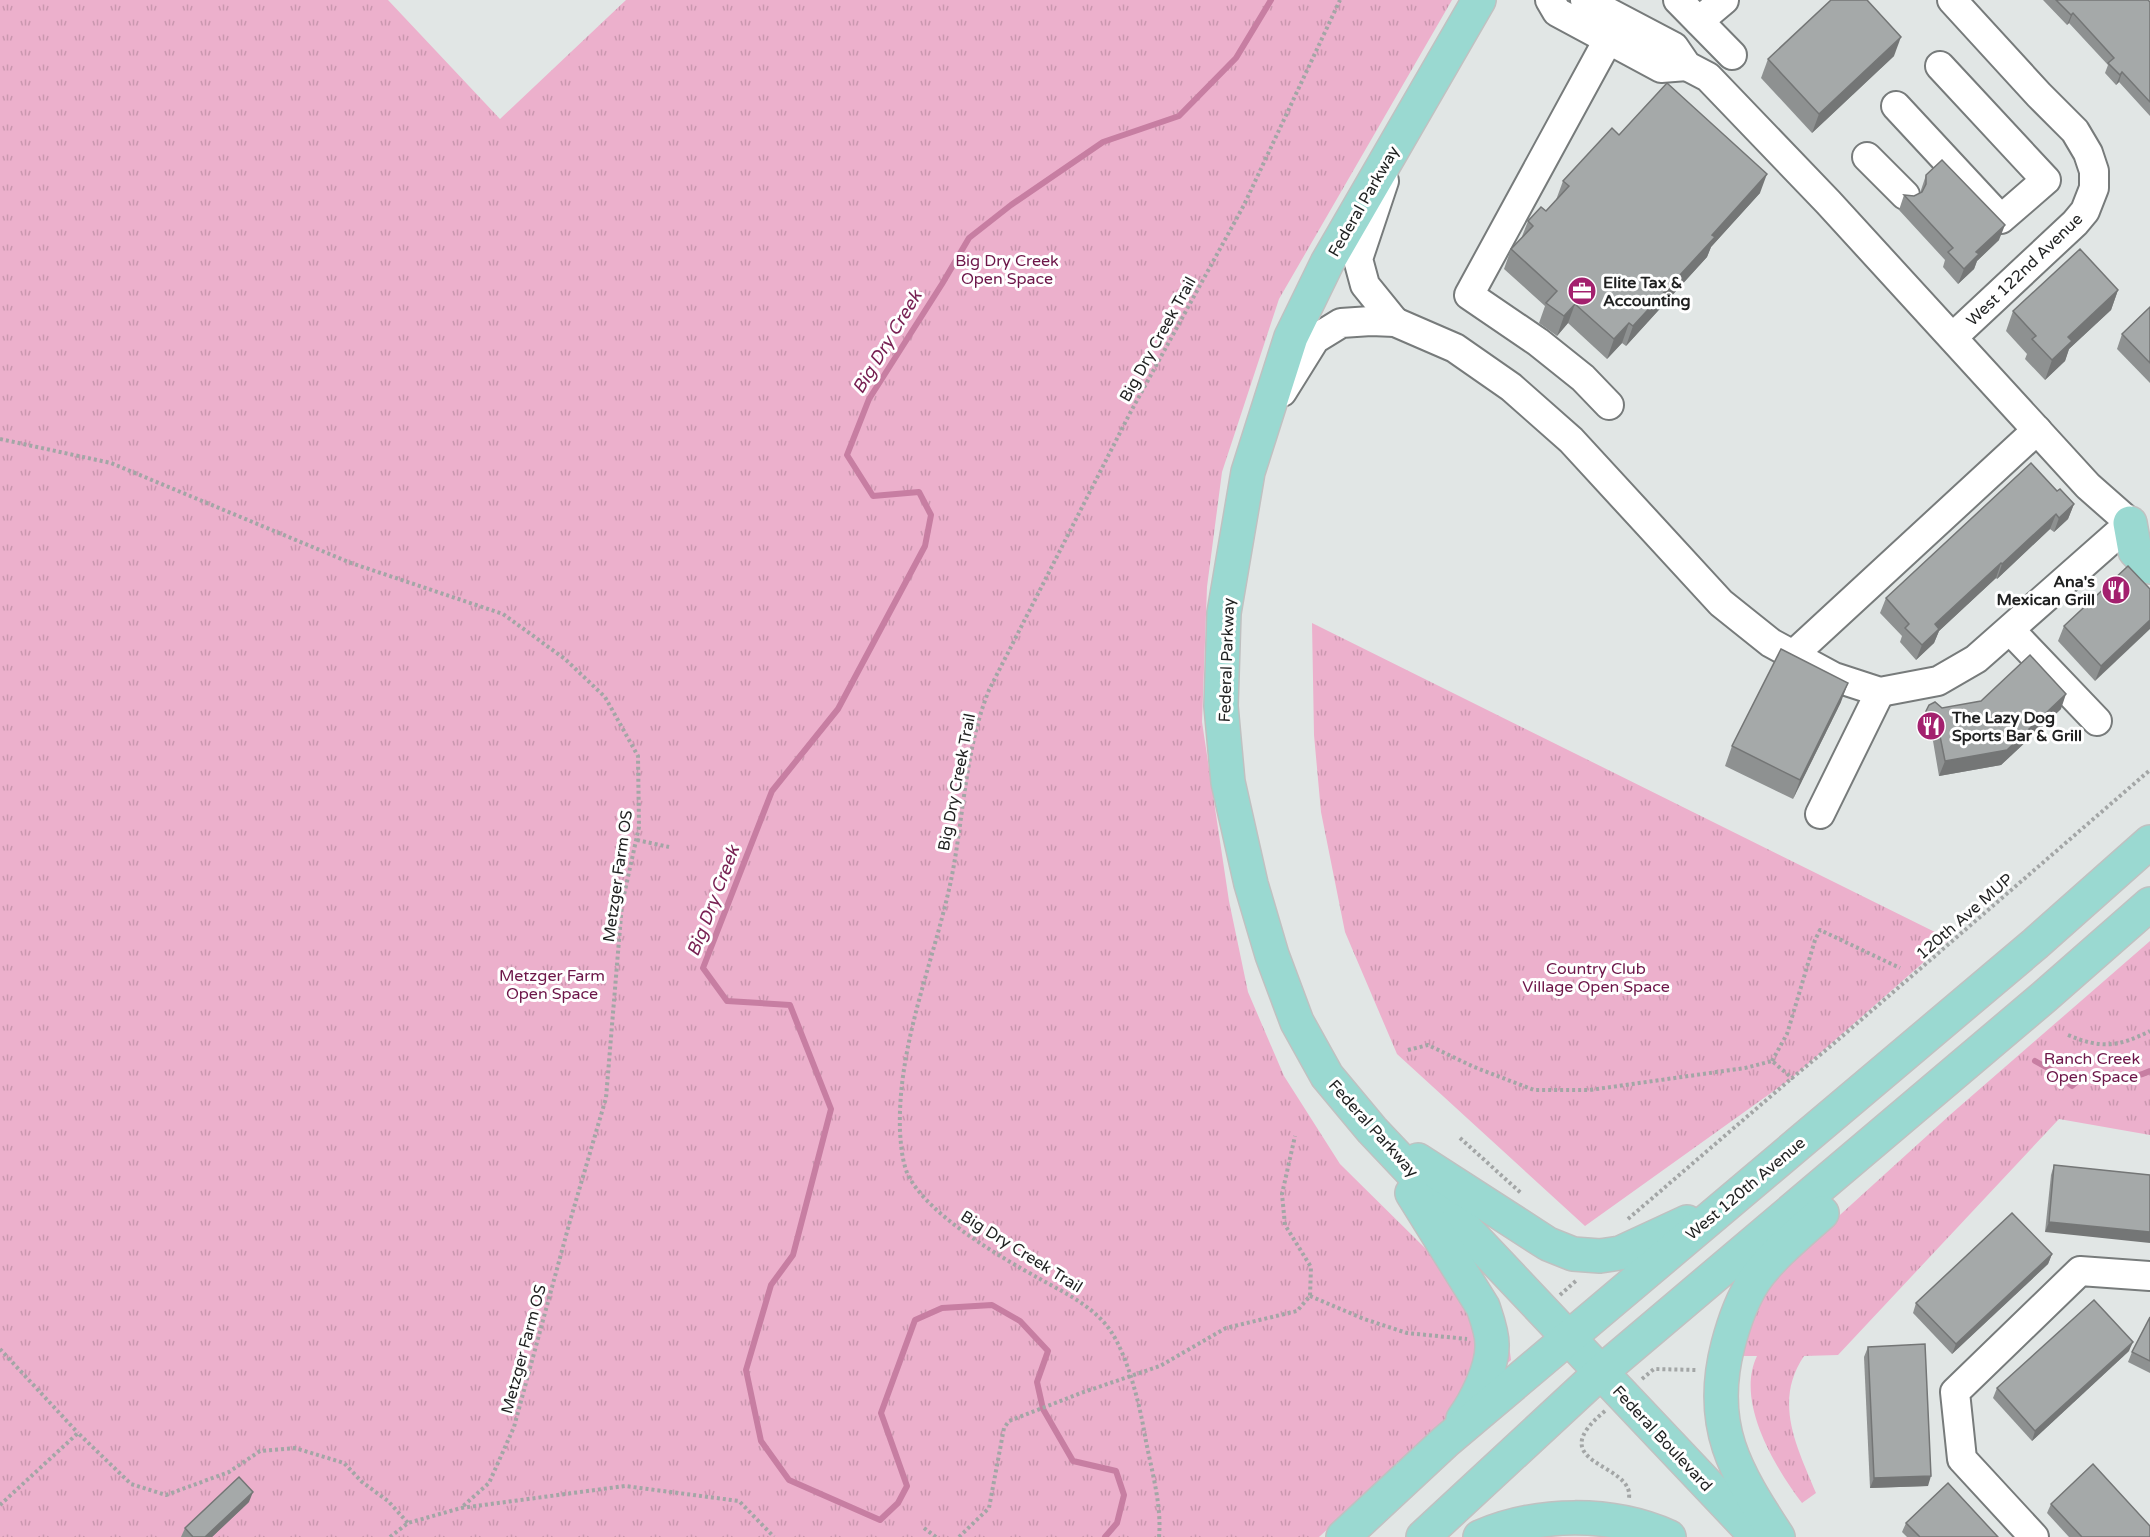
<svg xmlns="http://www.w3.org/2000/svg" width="2150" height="1537" font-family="'Varela Round',sans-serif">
<defs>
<pattern id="grass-tufts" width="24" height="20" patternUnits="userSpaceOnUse" patternTransform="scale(1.5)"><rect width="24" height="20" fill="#ecb0cc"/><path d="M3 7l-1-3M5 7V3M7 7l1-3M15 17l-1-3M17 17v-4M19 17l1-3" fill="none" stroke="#ca97af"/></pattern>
</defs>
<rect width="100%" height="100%" fill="#e1e6e5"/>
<g fill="url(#grass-tufts)">
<path d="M0,0H388L500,119L626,0H1452L1279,299L1222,472L1207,587L1202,722L1229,901L1248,992L1284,1076L1340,1164L1507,1329L1511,1360L1319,1537H0Z"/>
<path d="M1312,623L1949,939H1950L1792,1078L1585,1226L1397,1054L1345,932L1321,812L1314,735Z"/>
<path d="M2150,941V1135L2059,1119L1838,1355L1804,1356C1773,1402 1797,1447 1816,1493L1802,1503C1775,1467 1735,1402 1757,1356H1735L1774,1275L1951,1114Z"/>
</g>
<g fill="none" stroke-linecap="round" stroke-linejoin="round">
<g stroke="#c77ea2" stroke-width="6">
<path d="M2035,1061L2053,1071L2072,1086C2085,1073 2101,1079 2117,1078C2129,1078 2140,1076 2150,1071"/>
<path d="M1105,1537L1117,1523L1124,1495L1116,1471L1073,1461L1043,1409L1037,1382L1048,1351L1020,1321L992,1305L942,1308L915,1320L881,1413L907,1486L898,1503L880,1520L789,1480L761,1441L746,1370L771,1285L793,1255L831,1109L790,1005L727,1001L703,968L772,791L838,709L925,546L931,515L919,492L873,496L847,455L869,399L942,284L969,238L1011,205L1103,142L1179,116L1236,58L1271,0"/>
</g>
<g stroke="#777b7b" stroke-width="32">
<g id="minor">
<path d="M1550,0L1557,12L1661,68L1687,66"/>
<path d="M1678,0L1732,55"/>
<path d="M1952,0L2039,95L2075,131L2088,153L2094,171V188L2085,211L2075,223L1953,337"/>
<path d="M1699,21L1724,0"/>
<path d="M1608,40L1469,295L1538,342L1583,378L1609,405"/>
<path d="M1896,106L2001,219L2046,180L1940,66"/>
<path d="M1867,157L1905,195"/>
<path d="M1384,181L1358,259L1365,285L1395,322"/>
<path d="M1282,392L1315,339L1341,323L1371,321L1395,322L1455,348L1511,387L1571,440L1721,603L1771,643L1834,677L1880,692L1938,681L1976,659L2130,523L2088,486L1828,202L1708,77L1687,66L1674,47L1585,0"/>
<path d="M2010,630L2097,721"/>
<path d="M1792,656L2037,430"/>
<path d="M1820,814L1880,692"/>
<path d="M2034,1537L1962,1459L1955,1392L2080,1271L2150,1276"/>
</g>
</g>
<g stroke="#c0c1c1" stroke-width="36">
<g id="major">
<path d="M1479,0L1327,263L1291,337L1248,472L1224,613L1221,706L1228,782L1251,884L1272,955L1297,1022L1327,1076L1372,1130L1757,1537"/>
<path d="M2130,523L2135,551L2150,567"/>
<path d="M1418,1160L1548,1244L1573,1254L1600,1256L1620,1253L1687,1222"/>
<path d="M1412,1193L1483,1307C1487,1319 1492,1332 1492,1344C1493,1367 1476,1401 1463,1419"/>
<path d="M1343,1537L1445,1442L2035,944L2150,842"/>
<path d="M1423,1537L1601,1372L2044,997L2150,904"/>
<path d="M1480,1537C1537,1512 1612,1511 1669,1537"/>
<path d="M1778,1537C1735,1471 1707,1426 1728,1345C1734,1322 1741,1301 1754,1281C1769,1258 1802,1231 1822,1213"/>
</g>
</g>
<g stroke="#a3a6a6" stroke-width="4" stroke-dasharray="3 3" stroke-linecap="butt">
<path d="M0,439L111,463L351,563L503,614L565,659L605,697L638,756L639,827L622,904L606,1098L570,1221L514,1427L489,1483L461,1508"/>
<path d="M637,840L669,847"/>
<path d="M2068,1035C2101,1049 2118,1047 2150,1031"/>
<path d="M1408,1050L1428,1045L1474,1067L1534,1090H1590L1745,1068L1772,1061L1792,1078L1832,1045L2150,770"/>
<path d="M1772,1061L1787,1034L1815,940L1820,930L1900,968"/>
<path d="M1460,1138L1521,1193"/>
<path d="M1628,1219L1792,1078"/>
<path d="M1560,1295L1577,1280"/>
<path d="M1310,1296L1364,1319L1407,1333L1467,1339"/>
<path d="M0,1349L78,1433"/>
<path d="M1642,1379L1654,1369L1697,1370"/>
<path d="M1605,1411C1539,1465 1634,1462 1629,1498"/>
<path d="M0,1505L78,1433L131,1484L166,1495L229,1472L260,1451L295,1448L344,1463L362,1482L388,1501L408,1523"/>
<path d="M924,1528L936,1537"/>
<path d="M390,1537L408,1523L461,1508L625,1486L739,1501L774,1537"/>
<path d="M959,1537L989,1508L1004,1428L1009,1421L1081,1393L1160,1366L1226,1328L1297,1311L1310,1296L1311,1267L1285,1225L1282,1194L1295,1136"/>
<path d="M1159,1537C1162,1504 1151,1469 1145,1436C1140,1406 1128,1356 1110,1330C1093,1306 1065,1293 1040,1279C1000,1257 928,1215 908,1175C902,1161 901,1146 900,1132C897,1047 932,967 950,885C964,820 964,752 989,690L1129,415L1244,205L1340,0"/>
</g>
<use href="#minor" stroke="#fff" stroke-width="28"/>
<use href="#major" stroke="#9ad9d1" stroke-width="33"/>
</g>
<g fill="#8e9191">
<path d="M2043,0H2148L2150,2V116L2119,82L2116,85L2105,73L2108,65L2069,23L2067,25Z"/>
<path d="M1894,56L1812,133L1761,78L1768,59Z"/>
<path d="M1619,135L1760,193L1711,247L1707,257L1626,346L1622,343L1607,359L1568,323L1557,336L1539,323L1545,306L1504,269L1511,249L1521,239L1528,221L1546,211L1556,200L1563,181Z"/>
<path d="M1926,175L1999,240L1977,261L1974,269L1958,284L1943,267L1945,260L1899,210L1904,195L1914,196L1921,193V190Z"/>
<path d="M2118,290L2111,310L2069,349L2065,361L2045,380L2025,359L2027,354L2006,331L2013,311Z"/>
<path d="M2150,307V383L2117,349L2122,334Z"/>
<path d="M2057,491L2074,504L2068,519L2054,532L2050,529L1997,579L1996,578L1939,631L1934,643L1916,660L1900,642L1902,636L1880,613L1886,598Z"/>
<path d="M2150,589L2095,681L2058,641L2064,626Z"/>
<path d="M1841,702L1793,799L1725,766L1732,746Z"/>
<path d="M1942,708L2061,709L2001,765L1939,776L1933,741L1922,732L1921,725L1926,711Z"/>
<path d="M2054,1165L2150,1175L2045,1232L2051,1175Z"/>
<path d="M2052,1254L2048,1264L1952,1354L1913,1313L1916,1303Z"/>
<path d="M2150,1317V1373L2128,1362L2132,1352Z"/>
<path d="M1868,1347L1928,1486L1870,1488L1864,1357Z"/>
<path d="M2129,1351L2032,1441L1993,1398L1997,1388Z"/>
<path d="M249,1502L212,1537H181L185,1528Z"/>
<path d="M2051,1504L2150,1537H2069L2047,1513Z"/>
<path d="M1906,1523L1998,1537H1907L1902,1532Z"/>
</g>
<g fill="#747676">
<path d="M2073,13L2069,23L2067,25L2071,15Z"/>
<path d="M1901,37L1894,56L1812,133L1819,114Z"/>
<path d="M2122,72L2119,82L2116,85L2120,75Z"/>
<path d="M1767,174L1760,193L1711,247L1707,257L1626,346L1633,326L1712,235Z"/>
<path d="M2005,225L1999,240L1977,261L1974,269L1958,284L1964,269L1976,252Z"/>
<path d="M2118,290L2111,310L2069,349L2065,361L2045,380L2052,360L2068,337Z"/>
<path d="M1575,304L1568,323L1557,336L1564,316Z"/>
<path d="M1629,323L1622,343L1607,359L1614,339Z"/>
<path d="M2074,504L2068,519L2054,532L2059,518Z"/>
<path d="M2056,514L2050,529L1997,579L2002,564Z"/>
<path d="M2001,563L1996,578L1939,631L1934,643L1916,660L1922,645L1935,624Z"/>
<path d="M2150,620V629L2095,681L2101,666Z"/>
<path d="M1848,683L1841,702L1793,799L1800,780Z"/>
<path d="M2066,694L2061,709L2001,765L1939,776L1945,761Z"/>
<path d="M2049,1222L2150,1232V1243L2045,1232Z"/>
<path d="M2052,1254L2048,1264L1952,1354L1956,1344Z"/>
<path d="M2133,1342L2129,1351L2032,1441L2035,1431Z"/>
<path d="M1931,1476L1928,1486L1870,1488L1874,1478Z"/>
<path d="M253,1492L249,1502L212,1537H205Z"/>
</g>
<g fill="#a5a9a9" stroke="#747676" stroke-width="1.5">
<path d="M1831,0H1867L1901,37L1819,114L1768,59Z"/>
<path d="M2056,0H2148L2150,2V102L2122,72L2120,75L2108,63L2114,58L2073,13L2071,15Z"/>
<path d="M1667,83L1767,174L1712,235L1715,237L1633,326L1629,323L1614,339L1575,304L1564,316L1546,303L1557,291L1511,249L1533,226L1528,221L1541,207L1546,211L1569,186L1563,181L1612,128L1619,135Z"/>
<path d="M1942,160L2005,225L1976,252L1979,254L1964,269L1948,252L1953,248L1904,195L1914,196L1922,192L1926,184V175Z"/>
<path d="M2080,249L2118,290L2068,337L2072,341L2052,360L2032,339L2036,336L2013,311Z"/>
<path d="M2150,307V363L2122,334Z"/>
<path d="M2031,463L2057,491L2060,489L2074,504L2059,518L2056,514L2002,564L2001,563L1935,624L1939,629L1922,645L1905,628L1909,624L1886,598Z"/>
<path d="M2128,566L2150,589V620L2101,666L2064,626Z"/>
<path d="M1781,649L1848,683L1800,780L1732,746Z"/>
<path d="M2030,655L2066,694L2007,750L1945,761L1938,726L1927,717L1926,711L1929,705L1935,702L1942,708L1981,701Z"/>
<path d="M2054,1165L2150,1175V1232L2049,1222Z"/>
<path d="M2012,1213L2052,1254L1956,1344L1916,1303Z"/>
<path d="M2094,1300L2133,1342L2035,1431L1997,1388Z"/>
<path d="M2150,1317V1361L2132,1352Z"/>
<path d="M1925,1344L1931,1476L1874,1478L1868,1347Z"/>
<path d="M2093,1464L2150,1526V1537H2082L2051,1504Z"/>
<path d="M239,1477L253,1492L205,1537H193L185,1528Z"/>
<path d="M1948,1483L1998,1537H1920L1906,1523Z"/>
</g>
<defs>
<g id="office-disc" transform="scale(1.5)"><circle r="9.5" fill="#a3206e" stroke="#fff"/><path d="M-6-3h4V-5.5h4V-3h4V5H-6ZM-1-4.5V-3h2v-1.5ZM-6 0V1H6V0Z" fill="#fff"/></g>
<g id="restaurant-disc" transform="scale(1.5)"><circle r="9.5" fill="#a3206e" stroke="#fff"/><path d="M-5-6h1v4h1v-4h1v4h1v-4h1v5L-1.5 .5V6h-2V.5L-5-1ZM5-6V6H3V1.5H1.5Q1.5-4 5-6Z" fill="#fff"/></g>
</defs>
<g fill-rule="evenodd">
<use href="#office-disc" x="1582" y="291"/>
<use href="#restaurant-disc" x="2116" y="590"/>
<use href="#restaurant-disc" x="1931" y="726"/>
</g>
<g text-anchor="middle" stroke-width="6" stroke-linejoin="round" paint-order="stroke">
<g font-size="16" fill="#1f2020" stroke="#fff">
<text transform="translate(1363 201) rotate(-60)" y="6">Federal Parkway</text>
<text transform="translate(2024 269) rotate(-44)" y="6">West 122nd Avenue</text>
<text transform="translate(1157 339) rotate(-61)" y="6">Big Dry Creek Trail</text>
<text transform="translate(1226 660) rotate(-88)" y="6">Federal Parkway</text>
<text transform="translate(956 782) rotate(-79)" y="6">Big Dry Creek Trail</text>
<text transform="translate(617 876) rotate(-82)" y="6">Metzger Farm OS</text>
<text transform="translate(1964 916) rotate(-41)" y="6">120th Ave MUP</text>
<text transform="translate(1374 1128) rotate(48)" y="6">Federal Parkway</text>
<text transform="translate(1745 1188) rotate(-40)" y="6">West 120th Avenue</text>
<text transform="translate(1022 1251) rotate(32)" y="6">Big Dry Creek Trail</text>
<text transform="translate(523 1349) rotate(-75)" y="6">Metzger Farm OS</text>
<text transform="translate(1663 1438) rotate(47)" y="6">Federal Boulevard</text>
</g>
<g font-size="16" fill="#6c1548" stroke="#fff">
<text x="1007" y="266">Big Dry Creek<tspan x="1007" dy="18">Open Space</tspan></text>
<text x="1596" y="974">Country Club<tspan x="1596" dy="18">Village Open Space</tspan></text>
<text x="552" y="981">Metzger Farm<tspan x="552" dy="18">Open Space</tspan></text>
<text x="2092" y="1064">Ranch Creek<tspan x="2092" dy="18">Open Space</tspan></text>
</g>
<g font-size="16" font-weight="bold" fill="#1f2020" stroke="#fff" text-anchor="start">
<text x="1603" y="288">Elite Tax &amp;<tspan x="1603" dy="18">Accounting</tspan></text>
<text x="2095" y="587" text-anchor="end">Ana's<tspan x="2095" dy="18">Mexican Grill</tspan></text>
<text x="1952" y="723">The Lazy Dog<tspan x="1952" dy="18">Sports Bar &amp; Grill</tspan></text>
</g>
<g font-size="18" font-style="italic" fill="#782153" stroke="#fff">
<text transform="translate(887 342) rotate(-59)" y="6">Big Dry Creek</text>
<text transform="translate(713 901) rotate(-69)" y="6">Big Dry Creek</text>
</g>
</g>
</svg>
